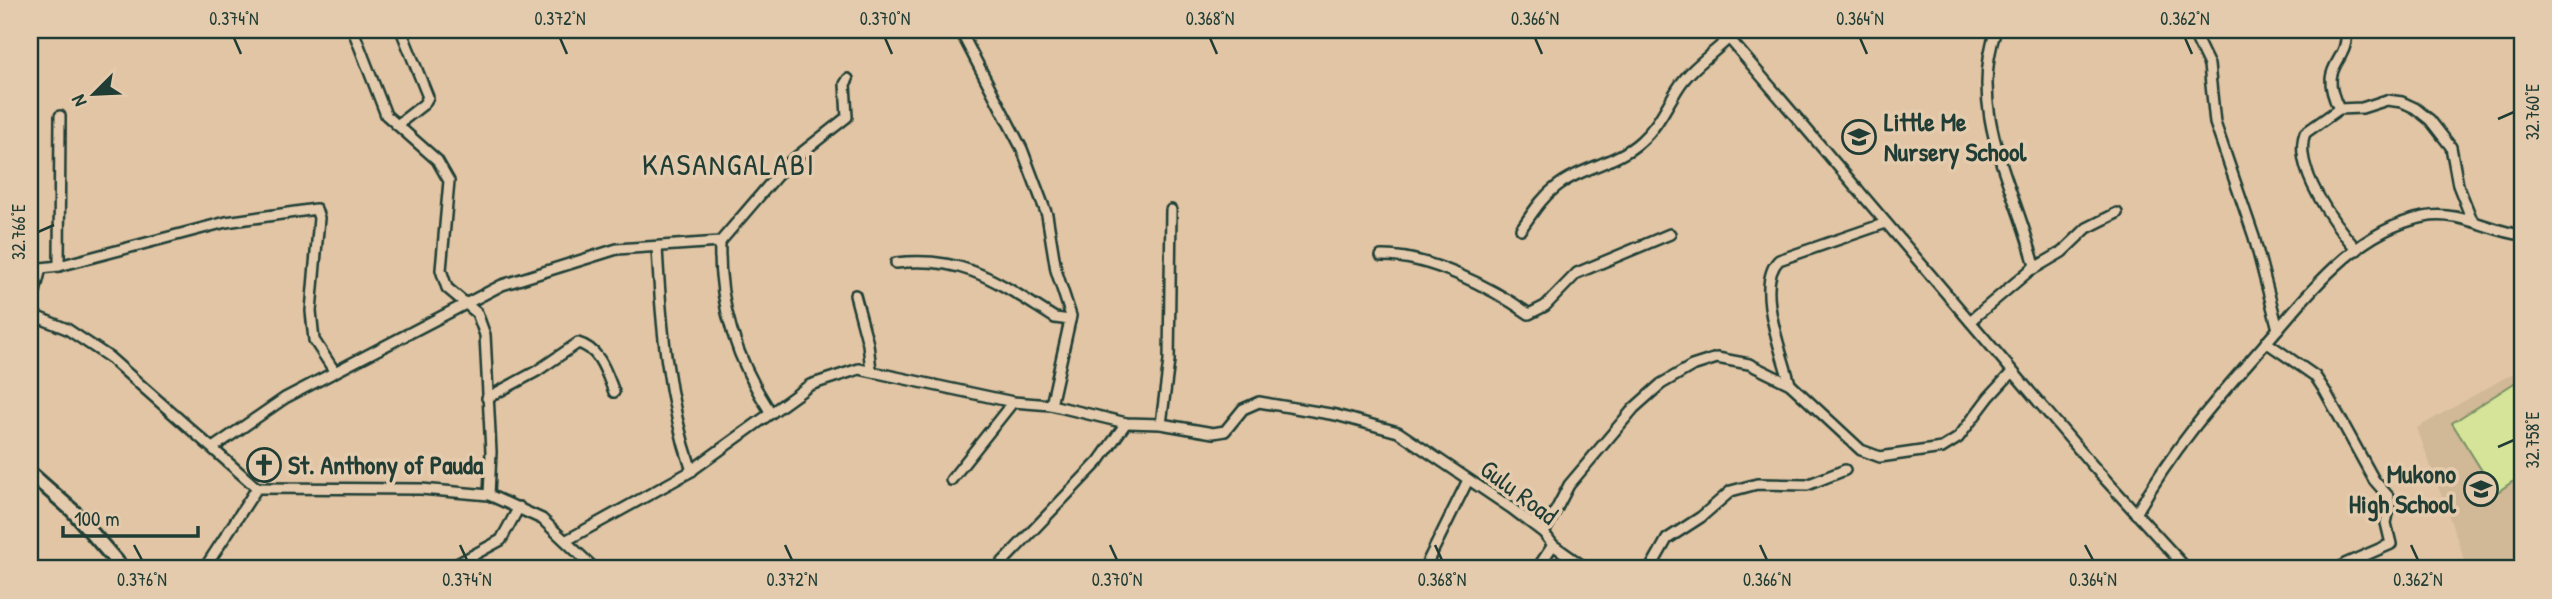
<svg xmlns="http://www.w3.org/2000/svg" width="2552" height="599" font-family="'Patrick Hand',sans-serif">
<rect width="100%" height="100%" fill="#e2c5a4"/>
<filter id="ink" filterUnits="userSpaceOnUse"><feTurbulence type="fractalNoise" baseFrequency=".0143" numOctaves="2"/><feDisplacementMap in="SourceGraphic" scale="14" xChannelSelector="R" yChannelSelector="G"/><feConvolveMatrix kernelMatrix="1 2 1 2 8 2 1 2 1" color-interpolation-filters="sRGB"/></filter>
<g filter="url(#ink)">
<path fill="#d1b896" d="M2522,368V550L2513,559L2512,569H2468L2417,428Z"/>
<path fill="#d5e498" stroke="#7a9066" stroke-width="2" d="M2522,378V475L2496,493L2452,423Z"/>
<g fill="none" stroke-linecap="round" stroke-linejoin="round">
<g stroke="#1f3d34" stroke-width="14">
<g id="minor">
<path d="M353,30L386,115L437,160L449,181L441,270L447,288L477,313L485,335L491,452L489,495"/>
<path d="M960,30L1022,149L1047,215L1056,270L1071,316L1051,405"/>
<path d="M1722,30L2094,467L2187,569"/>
<path d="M2192,30L2209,65L2215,123L2254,237L2278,329"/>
<path d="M2339,109C2316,63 2350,64 2346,30"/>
<path d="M397,125L424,104L428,97L401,30"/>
<path d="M1521,229C1532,214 1541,198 1556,187C1581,167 1616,164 1641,141C1658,126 1666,107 1678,88C1690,69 1711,55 1728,39"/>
<path d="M720,242C718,304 737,361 771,413"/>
<path d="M657,247C661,324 667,398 692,471"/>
<path d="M2357,250C2335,225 2292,168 2305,133L2339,109L2362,108L2387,100L2402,102L2415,108L2430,120L2451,147L2458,185L2472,220"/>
<path d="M1381,256C1428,255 1491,287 1529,314L1545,306L1577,273L1670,234"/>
<path d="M896,263C965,255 999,283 1055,318L1070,320"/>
<path d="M59,266L60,116"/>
<path d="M30,268H41"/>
<path d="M2033,269L2062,252L2087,228L2117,213"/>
<path d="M855,295L868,344L871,370"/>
<path d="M30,312L41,268L59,266L226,222L316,209L319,218L311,311L314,340L335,372"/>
<path d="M30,314L67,329L109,357L257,488"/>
<path d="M1970,321L2035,266C2015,187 1967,112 1996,30"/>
<path d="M2266,342L2315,376L2325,391L2374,480L2388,496L2390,504L2386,523L2391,544L2345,564V569"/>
<path d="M1790,384C1782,352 1754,284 1779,260L1886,223"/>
<path d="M487,398L537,371L578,343C600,349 606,372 614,392"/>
<path d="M1161,424L1169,361L1171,210"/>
<path d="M214,447L285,398L502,285L617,249L720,242L786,165L847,117L845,84L848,79"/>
<path d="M951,480L1013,402"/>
<path d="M257,488L421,489L489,495L542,519L595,569"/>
<path d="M2136,514C2171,451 2217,398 2264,345C2308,295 2355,230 2424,217C2460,210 2488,231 2522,235"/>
<path d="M1544,533L1569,485L1634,408L1661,384L1692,366L1717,358L1749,364L1790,384L1861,450L1880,457L1942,448L1958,438L1989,397L2012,372"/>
<path d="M567,540L688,473L810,385L859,369L1013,402L1051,405L1126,423L1161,424L1213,433L1225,431L1243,409L1259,402L1336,415L1398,432L1511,508L1544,533L1553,545L1587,569"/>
<path d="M204,569L257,488"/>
<path d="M448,569L501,540L519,507"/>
<path d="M996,569L1099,461L1126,423"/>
<path d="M1424,569L1468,480"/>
<path d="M1537,569L1553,545"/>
<path d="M1650,569L1667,539L1701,517L1731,491L1757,484L1807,485L1845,470"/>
</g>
</g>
<g stroke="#1f3d34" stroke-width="18">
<path id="major" d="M30,473L73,511L123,569"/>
</g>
<use href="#minor" stroke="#e5cbad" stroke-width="9"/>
<use href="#major" stroke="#e5cbad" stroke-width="12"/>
</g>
</g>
<path fill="none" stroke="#1f3d34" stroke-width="2.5" d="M234,38L241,54M560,38L567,54M885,38L892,54M1210,38L1217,54M1535,38L1542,54M1860,38L1867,54M2185,38L2192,54M2498,119L2514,112M38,232L54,225M2498,447L2514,440M134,545L142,560M460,545L467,560M785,545L792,560M1110,545L1117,560M1435,545L1442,560M1760,545L1767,560M2085,545L2093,560M2411,545L2418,560"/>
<defs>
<g id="school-ring" transform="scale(1.75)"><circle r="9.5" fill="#e5cbad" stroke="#1f3d34" stroke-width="1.5"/><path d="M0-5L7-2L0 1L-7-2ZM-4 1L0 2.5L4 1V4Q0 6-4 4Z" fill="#1f3d34"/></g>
<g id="church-ring" transform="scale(1.75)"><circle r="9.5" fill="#e5cbad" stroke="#1f3d34" stroke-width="1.5"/><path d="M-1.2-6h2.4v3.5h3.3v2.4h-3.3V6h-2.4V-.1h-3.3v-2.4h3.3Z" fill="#1f3d34"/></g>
</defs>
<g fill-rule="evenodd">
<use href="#school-ring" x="1859" y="137"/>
<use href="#church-ring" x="264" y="465"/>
<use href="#school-ring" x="2481" y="489"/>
</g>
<g text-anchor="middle" stroke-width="7" stroke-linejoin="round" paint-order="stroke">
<g font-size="26" font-weight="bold" fill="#1f3d34" stroke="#e5cbad" text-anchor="start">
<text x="1884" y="131">Little Me<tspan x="1884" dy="30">Nursery School</tspan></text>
<text x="288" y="474">St. Anthony of Pauda</text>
<text x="2456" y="483" text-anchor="end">Mukono<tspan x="2456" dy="30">High School</tspan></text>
</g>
<g font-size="26" fill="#1f3d34" stroke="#e5cbad">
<text transform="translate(1519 492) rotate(37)" y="9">Gulu Road</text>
</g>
<g font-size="30" letter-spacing="2" fill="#1f3d34" stroke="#e5cbad">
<text x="729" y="175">KASANGALABI</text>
</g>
</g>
<rect width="2552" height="599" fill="none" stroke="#e5cbad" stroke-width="77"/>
<g transform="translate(94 94) rotate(246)" stroke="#e5cbad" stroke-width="5" paint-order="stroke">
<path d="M0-5L12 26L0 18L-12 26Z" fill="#1f3d34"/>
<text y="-10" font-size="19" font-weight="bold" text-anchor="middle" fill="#1f3d34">N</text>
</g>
<path d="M63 526v10h135v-10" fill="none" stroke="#1f3d34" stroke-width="3.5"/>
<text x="74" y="526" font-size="21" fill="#1f3d34" stroke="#e5cbad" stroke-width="5" paint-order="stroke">100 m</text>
<rect x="38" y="38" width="2476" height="522" fill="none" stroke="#1f3d34" stroke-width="2.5"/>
<g font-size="18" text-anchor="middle" fill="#1f3d34">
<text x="234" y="25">0.374°N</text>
<text x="560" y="25">0.372°N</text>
<text x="885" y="25">0.370°N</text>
<text x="1210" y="25">0.368°N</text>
<text x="1535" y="25">0.366°N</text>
<text x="1860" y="25">0.364°N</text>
<text x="2185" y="25">0.362°N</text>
<text transform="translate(2533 112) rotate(-90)" y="6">32.760°E</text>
<text transform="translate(19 232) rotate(-90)" y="6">32.766°E</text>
<text transform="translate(2533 440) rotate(-90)" y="6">32.758°E</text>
<text x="142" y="586">0.376°N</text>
<text x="467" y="586">0.374°N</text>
<text x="792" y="586">0.372°N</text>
<text x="1117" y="586">0.370°N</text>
<text x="1442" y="586">0.368°N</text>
<text x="1767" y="586">0.366°N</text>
<text x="2093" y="586">0.364°N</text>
<text x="2418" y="586">0.362°N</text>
</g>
</svg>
